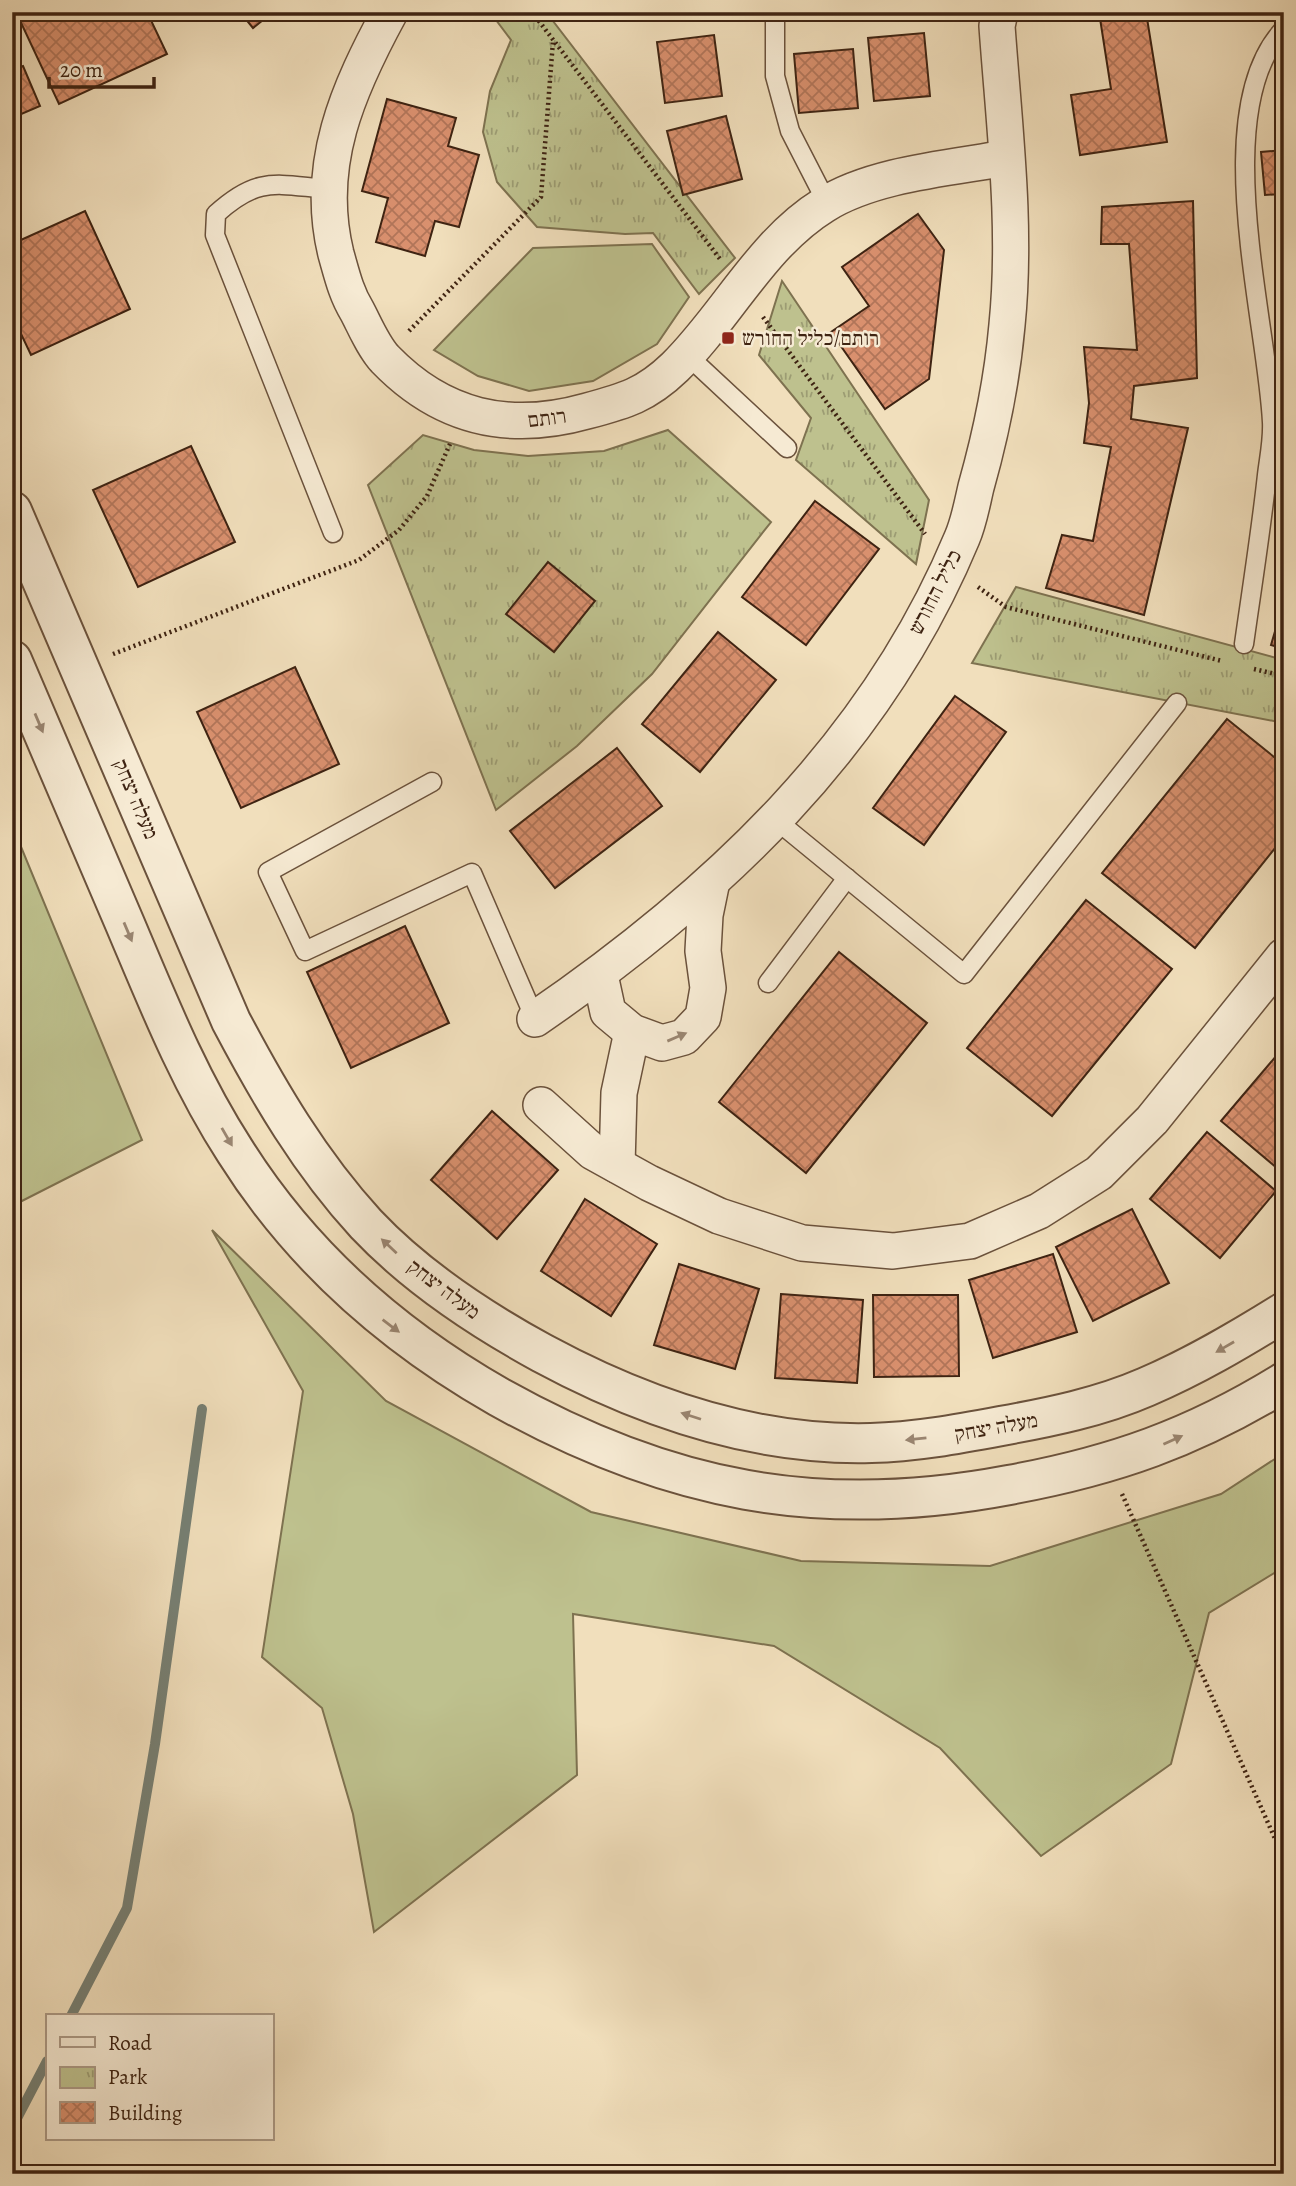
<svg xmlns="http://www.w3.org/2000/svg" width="1296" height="2186" font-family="Alegreya,'Frank Ruhl Libre',serif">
<defs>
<pattern id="park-tufts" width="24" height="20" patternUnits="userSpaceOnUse" patternTransform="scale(1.75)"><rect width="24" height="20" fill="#bec18e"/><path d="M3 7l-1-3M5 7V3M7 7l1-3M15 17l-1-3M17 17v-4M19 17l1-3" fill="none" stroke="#9c9c73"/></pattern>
<pattern id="building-cross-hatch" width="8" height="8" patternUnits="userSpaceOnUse" patternTransform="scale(1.75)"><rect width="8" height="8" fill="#d9906e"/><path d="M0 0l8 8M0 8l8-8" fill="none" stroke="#b17559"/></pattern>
</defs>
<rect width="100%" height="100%" fill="#f1dfbc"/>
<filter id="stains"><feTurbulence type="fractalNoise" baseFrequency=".00286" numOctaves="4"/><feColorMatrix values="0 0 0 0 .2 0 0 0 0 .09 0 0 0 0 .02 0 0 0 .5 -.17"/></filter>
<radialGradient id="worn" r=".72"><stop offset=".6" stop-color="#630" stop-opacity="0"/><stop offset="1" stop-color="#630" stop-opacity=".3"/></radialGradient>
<g fill="#bec18e" stroke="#7e7250" stroke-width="2">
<path d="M652,244L689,297L657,344L593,381L529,391L478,376L434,350L533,248Z"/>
<path d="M12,825L142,1140L12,1206Z"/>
<path d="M212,1230L386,1401L591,1512L801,1561L990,1566L1221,1494L1284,1453V1567L1209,1613L1171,1764L1041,1856L940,1748L774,1646L573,1614L577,1775L374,1932L353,1814L322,1708L262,1657L303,1391Z"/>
</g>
<g fill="url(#park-tufts)" stroke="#7e7250" stroke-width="2">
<path d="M490,12H546L735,258L699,294L653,233L625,234L537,227L497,182L483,132L490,91L511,40Z"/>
<path d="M782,281L929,500L916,564L796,460L811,418L759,355Z"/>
<path d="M668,430L771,522L652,674L577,746L496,810L368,485L423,435L474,450L528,456L604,451Z"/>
<path d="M1016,587L1284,660V723L972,663Z"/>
</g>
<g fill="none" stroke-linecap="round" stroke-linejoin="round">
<g stroke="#767f73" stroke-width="10">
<path d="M71,2016L127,1908L155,1744L202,1409"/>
<path d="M12,2128L47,2061"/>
</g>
</g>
<g fill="url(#building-cross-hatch)" stroke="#3e2312" stroke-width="2">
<path d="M16,12H147L167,54L59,104Z"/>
<path d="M240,12H273L253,28Z"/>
<path d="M795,12H843V17Z"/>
<path d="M867,12H925L924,18Z"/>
<path d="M1099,12H1146L1167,142L1080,155L1071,95L1111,89Z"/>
<path d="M924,33L930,96L874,101L868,38Z"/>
<path d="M714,35L722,96L665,103L657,42Z"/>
<path d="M853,49L858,108L799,113L794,54Z"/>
<path d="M23,66L40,106L12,118V70Z"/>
<path d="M387,99L456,118L448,146L479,155L459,227L435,221L425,256L376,242L388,198L362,191Z"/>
<path d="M726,116L742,179L683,195L667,131Z"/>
<path d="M1284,150V232L1281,194L1265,195L1261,152Z"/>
<path d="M1193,201L1197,378L1134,386L1131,419L1188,428L1144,615L1046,588L1062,535L1093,541L1111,447L1084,443L1089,403L1084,347L1137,350L1129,244H1101L1102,207Z"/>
<path d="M85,211L130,309L31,355L12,315V244Z"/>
<path d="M918,214L944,250L929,379L885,409L831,332L869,306L842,267Z"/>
<path d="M191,446L235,542L138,587L93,490Z"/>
<path d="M815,501L879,549L806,645L742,597Z"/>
<path d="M548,562L595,601L554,652L506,614Z"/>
<path d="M1284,601V649L1271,645Z"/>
<path d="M718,632L776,680L700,772L642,724Z"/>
<path d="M295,667L339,764L241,808L197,712Z"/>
<path d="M955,696L1006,732L924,845L873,808Z"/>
<path d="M1227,719L1284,765V837L1195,948L1102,873Z"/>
<path d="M617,748L662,806L555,888L510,831Z"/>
<path d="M1086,900L1172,969L1052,1116L967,1048Z"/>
<path d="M405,926L449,1023L351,1068L307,972Z"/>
<path d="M839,952L927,1023L806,1173L719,1102Z"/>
<path d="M1277,1055L1284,1062V1174L1221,1121Z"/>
<path d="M492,1111L558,1170L497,1239L431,1180Z"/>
<path d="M1207,1132L1276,1191L1220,1258L1150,1199Z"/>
<path d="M585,1199L657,1244L611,1316L541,1271Z"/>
<path d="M1132,1209L1169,1283L1093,1321L1056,1247Z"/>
<path d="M1053,1254L1077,1332L993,1358L969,1280Z"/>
<path d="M679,1264L759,1289L735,1369L654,1345Z"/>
<path d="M781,1294L863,1300L857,1383L775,1378Z"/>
<path d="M873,1295H958L959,1376L874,1377Z"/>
</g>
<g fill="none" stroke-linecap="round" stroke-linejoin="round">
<g stroke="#6b523c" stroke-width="21">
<g id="service">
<path d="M775,12V76L790,131L827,203"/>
<path d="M330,189C276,185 259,175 216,214L215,235L333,533"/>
<path d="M686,354L787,448"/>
<path d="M1244,644C1252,587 1261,531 1267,475C1269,458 1273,439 1272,422C1267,319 1207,110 1284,29"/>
<path d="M432,782L268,872L305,951L472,873L535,1019"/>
<path d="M776,820L964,974L1177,703"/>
<path d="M768,983L847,878"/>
</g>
</g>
<g stroke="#6b523c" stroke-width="38">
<g id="minor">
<path d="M390,12C348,89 314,165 336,254C342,275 346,293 357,311C365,326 373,346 385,359C442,418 509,433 587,411C625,401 646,395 675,367C727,316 761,244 824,205C873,174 950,168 1006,158"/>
<path d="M600,975L608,1012L632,1032L662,1043L684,1037L703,1017L708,988L703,951L705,915L712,881"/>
<path d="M535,1019C716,895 876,745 962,538C969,522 972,504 976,487C991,434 1002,381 1007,325C1017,226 1004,125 997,26L1000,12"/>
<path d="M541,1105L593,1152L649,1183L719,1216L802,1243L893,1251L970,1241L1039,1211L1099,1173L1152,1120L1284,956"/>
<path d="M617,1165L619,1093L632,1032"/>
</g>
</g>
<g stroke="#6b523c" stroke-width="42">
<g id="tertiary">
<path d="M12,511L231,1021C269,1093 310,1163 366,1224C416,1277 478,1318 542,1353C642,1407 756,1446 871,1443C915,1442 958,1434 1001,1426C1051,1417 1100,1407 1146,1387C1195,1366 1239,1340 1284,1312"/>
<path d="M12,660C50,748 87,836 125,924C158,1002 189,1080 235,1151C301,1256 392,1336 499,1397C667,1491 819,1521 1009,1485C1113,1466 1193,1438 1284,1382"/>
</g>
</g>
<g stroke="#3e2312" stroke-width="4.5" stroke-dasharray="2 3.5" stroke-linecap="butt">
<path d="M532,12L720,259"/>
<path d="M763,317L925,534"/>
<path d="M409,331L541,197L553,41"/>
<path d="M978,587L1006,607L1222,661"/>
<path d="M113,654L359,560L399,530L427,496L450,444"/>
<path d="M1254,669L1284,676"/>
<path d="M1122,1494L1284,1859"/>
</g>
<use href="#service" stroke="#f6ead3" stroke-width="18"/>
<use href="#minor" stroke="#f6ead3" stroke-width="35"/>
<use href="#tertiary" stroke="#f6ead3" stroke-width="38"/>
</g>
<defs><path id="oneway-solid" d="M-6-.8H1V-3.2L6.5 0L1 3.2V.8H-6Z" transform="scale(1.75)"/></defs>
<g fill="#9a8672">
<use href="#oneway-solid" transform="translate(39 723) rotate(67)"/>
<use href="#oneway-solid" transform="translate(128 932) rotate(67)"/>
<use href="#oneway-solid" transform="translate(677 1037) rotate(-23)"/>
<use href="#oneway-solid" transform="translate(227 1137) rotate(60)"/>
<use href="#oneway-solid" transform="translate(389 1246) rotate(-137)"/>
<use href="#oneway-solid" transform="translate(391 1326) rotate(37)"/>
<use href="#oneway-solid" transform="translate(1225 1347) rotate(150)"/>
<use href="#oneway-solid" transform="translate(691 1416) rotate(-162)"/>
<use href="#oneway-solid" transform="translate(916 1439) rotate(174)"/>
<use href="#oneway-solid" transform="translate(1173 1440) rotate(-24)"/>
</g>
<rect fill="#8f2418" stroke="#f6ead3" stroke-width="2.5" x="721" y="331" width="14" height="14" rx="3.5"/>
<g text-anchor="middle" stroke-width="5" stroke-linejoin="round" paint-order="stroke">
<g font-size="21" fill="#3e2312" stroke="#f6ead3" text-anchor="start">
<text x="742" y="345">רותם/כליל החורש</text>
</g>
<g font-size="21" fill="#3e2312" stroke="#f6ead3">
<text transform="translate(547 418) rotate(-7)" y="7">רותם</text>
<text transform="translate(935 592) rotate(-63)" y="7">כליל החורש</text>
<text transform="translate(136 799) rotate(67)" y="7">מעלה יצחק</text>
<text transform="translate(444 1289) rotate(37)" y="7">מעלה יצחק</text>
<text transform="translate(996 1427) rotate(-10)" y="7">מעלה יצחק</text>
</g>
</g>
<rect width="1296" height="2186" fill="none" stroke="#f1dfbc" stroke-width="42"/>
<rect x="14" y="14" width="1268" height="2158" fill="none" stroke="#3e2312" stroke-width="3.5"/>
<rect x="21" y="21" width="1254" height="2144" fill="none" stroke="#3e2312" stroke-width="2"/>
<rect x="46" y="2014" width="228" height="126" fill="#f6ead3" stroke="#ac9a86" stroke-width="2"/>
<rect x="60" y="2037" width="35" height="10" fill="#f6ead3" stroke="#ac9a86" stroke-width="2"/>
<text x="108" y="2050" font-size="21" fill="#3e2312">Road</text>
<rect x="60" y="2067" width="35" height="21" fill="url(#park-tufts)" stroke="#ac9a86" stroke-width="2"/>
<text x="108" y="2084" font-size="21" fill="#3e2312">Park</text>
<rect x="60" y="2102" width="35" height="21" fill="url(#building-cross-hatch)" stroke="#ac9a86" stroke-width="2"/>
<text x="108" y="2120" font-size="21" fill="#3e2312">Building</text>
<path d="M49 77v10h105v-10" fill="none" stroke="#3e2312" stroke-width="3.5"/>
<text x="60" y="77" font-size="21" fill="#3e2312" stroke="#f6ead3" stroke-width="5" paint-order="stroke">20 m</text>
<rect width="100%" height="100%" filter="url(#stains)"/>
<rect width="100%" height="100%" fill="url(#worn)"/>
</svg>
